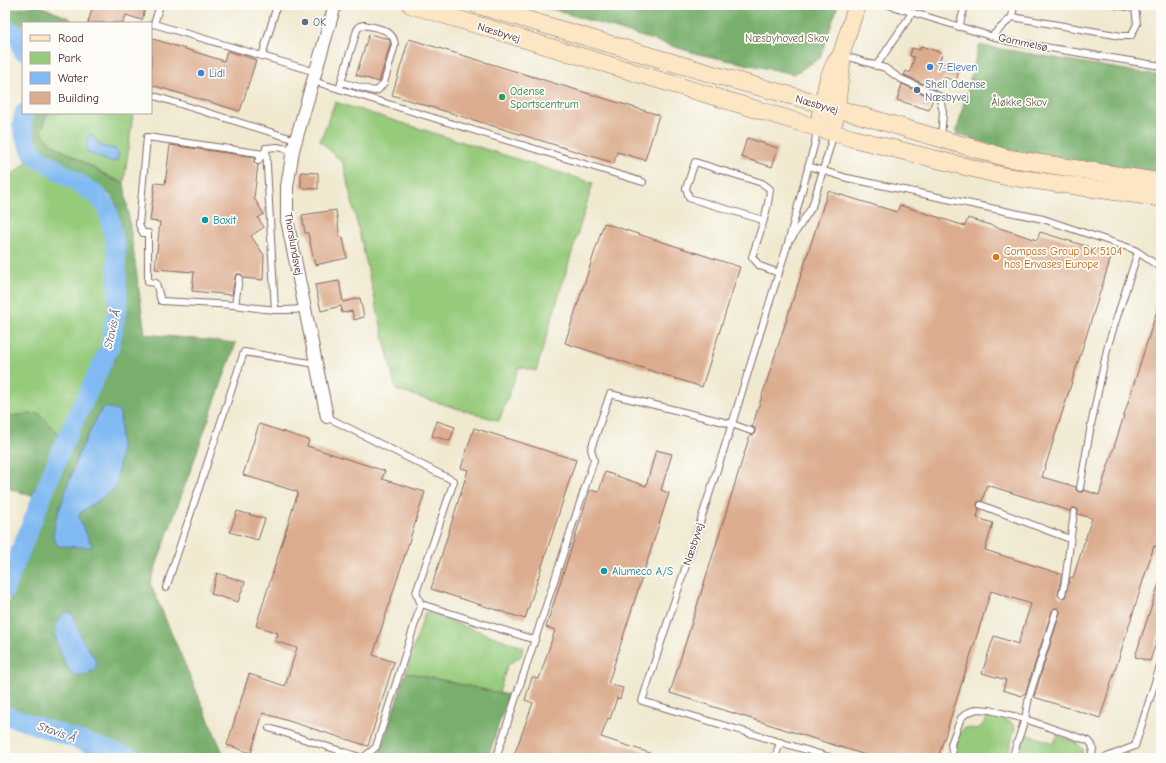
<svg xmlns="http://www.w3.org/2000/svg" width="1166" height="763" font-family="'Comic Neue',sans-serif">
<rect width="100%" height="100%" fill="#fdfcf7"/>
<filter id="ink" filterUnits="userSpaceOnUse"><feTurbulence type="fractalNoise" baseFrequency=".025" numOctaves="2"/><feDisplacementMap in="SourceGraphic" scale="8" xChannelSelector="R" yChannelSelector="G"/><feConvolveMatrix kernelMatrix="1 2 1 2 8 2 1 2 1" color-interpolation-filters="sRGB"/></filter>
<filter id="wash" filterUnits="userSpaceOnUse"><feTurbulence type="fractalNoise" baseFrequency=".012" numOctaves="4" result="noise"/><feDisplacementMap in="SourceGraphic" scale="16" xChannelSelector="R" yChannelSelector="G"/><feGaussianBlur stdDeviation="0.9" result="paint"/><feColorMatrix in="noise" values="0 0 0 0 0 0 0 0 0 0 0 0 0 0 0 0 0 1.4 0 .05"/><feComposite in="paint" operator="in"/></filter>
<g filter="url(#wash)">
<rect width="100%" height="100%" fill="#f0e9d0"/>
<g fill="#96cb7c" stroke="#707554">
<path d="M335,102L593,183L536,371L519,367L499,421L396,390L343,163L320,141Z"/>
<path d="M47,113H133L124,183L112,178L57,147L48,141L41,131Z"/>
<path d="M32,157L65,183L92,199L100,209L107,237L110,277L109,319L100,351L59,435L39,414L5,416V181Z"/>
<path d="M425,612L523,647L521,656L507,666L499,693L406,672Z"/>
<path d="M994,716L1011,722L1015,728L1007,758H957C957,755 956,751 956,748C956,742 959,727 967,728C972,728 976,730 980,727C983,725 985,720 988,717Z"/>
<path d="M1026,734L1054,743L1057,736C1068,739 1077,740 1083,750L1082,758H1018Z"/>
</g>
<g fill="#78af6c" stroke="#61674c" fill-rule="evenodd">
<path d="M38,5L71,19L70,23H42L25,20L23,23L22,30L12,22L5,21V10H10Z"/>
<path d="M539,5H838L820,58L794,74L698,54Z"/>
<path d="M979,45L1161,76V172L1009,150L956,134Z"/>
<path d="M29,113H47L41,131L48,141L57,147L112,179L124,183L145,334L236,343L150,583L225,758H143L28,719L5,707V615L13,587L75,433L115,359L120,332L122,253L117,206L113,198L108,193C83,179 57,166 37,147C34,144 31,141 29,137C25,129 27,121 29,113ZM101,410L120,412L114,489L80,513L79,518L83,529L55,522L78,455Z"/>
<path d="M39,413L59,435L32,496L5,487V416Z"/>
<path d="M406,672L508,695L488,758H378Z"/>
</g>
<g fill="#81baf2" stroke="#666c8e">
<path d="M89,134H91L101,146L115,149L119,154L117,160L111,162L88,153L86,148L87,136Z"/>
<path d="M107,407L120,412L121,451L116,484L114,489L110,492L80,513L79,518L92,546V547L59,546L56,543L53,536L55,522L78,455L101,410Z"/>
<path d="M69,612L73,615L82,639L97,662L96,668L86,675H74C64,665 51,637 57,623C58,620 62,616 64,613Z"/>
</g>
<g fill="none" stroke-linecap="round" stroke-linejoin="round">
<g stroke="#81baf2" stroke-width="19">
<path d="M5,28C18,32 20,39 23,51"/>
<path d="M5,589L63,445L110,347L118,303L116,249L108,210L98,196L33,154L25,138L22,124L24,113"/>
<path d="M5,715L132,758"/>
</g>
</g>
<g id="blocks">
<g fill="#dbac8d" fill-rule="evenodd">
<path d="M93,5H146L142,20L126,15L123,23H88Z"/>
<path d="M369,34L389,39L390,41V45L379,82L356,75Z"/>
<path d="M153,39L224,61L227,51L256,60L240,111L151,85V45Z"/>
<path d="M409,39L659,115L645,160L617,152L614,163L392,95Z"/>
<path d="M921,46L942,53L939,64L959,71L956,81L944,77L941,83L938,82L935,89L904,75L906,71L910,73L914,57L910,56L912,48L920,50Z"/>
<path d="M902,84L933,98L929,110L897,100Z"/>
<path d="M747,138L778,148L772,167L741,157Z"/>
<path d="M170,145L255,157L254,163L258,165L254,198L264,214L258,218L264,227L251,236L264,255L263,280L243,278L241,274H237L235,277L232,295L192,291L194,272L155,269L160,222L150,221L155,183L165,184Z"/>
<path d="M301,172L318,173V189L301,188Z"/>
<path d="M828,191L897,212L900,205L965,226L968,218L1037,240L1040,232L1112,254L1042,477L1076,487V490L1079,492H1082L1084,490L1099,495L1159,304H1161V548L1154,546L1100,718L1034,697L1060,613V611L1058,608H1055L1052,611L1025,694H1023L1022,696L1003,690L1006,680L982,673L994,636L1018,644L1031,604L991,591L938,758H875L670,693L750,435H754L755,432V428L752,427ZM987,485L1070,511L1072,508H1075L1078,510V514L1092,518L1073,578L1070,577L1065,597L1061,598L1058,595L1061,574L985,550L993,523L977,518L979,509L977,505L978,502L982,501Z"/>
<path d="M336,210L340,238H343L347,258L315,265L308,233H305L302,215Z"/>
<path d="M604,223L740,267L702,387L565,343Z"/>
<path d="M339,281L343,302L360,298L364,317L354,320L352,311L342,313L341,306L321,311L315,285Z"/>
<path d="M437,421L455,427L450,441L432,436Z"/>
<path d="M259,424L309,440L307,446L385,471L382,479L425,492L373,655L394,662L368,746L263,713L251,753L227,745L249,674L285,686L297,648L275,641L278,633L256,626L298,492L243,475Z"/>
<path d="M474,428L576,460L525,619L431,589L468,470L461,468Z"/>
<path d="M656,450L672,454L661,490L669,493L608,684L623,688L620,699L617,698L610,719L608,718L601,737L659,756V758H513L533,703L525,700L532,677L539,679L555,630L546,627L590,490L599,492L605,472L646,486Z"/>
<path d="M237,511L265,519L258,540L230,532Z"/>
<path d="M217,573L245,582L238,602L211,594Z"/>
<path d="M1159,583H1161V628L1150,661L1135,657Z"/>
</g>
</g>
</g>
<g filter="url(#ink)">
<use href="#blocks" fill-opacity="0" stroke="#846665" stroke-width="1"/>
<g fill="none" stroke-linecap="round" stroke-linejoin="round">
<g stroke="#846665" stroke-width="8">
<g id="lane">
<path d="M888,5L1007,41L1161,66"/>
<path d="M1012,17L1121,36H1131L1137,24L1135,8L1115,5"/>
<path d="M154,24L316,72"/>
<path d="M151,25L154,24L160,5"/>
<path d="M959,27L965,5"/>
<path d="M992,36L1012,17L1014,5"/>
<path d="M842,55L885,68L899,78L939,96L943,112L941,138"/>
<path d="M262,56L277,5"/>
<path d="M876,66L912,13"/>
<path d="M313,81L643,182"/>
<path d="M340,89L341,82L357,30L360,26L364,25C377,28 394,29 395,45L384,83L378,90L374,91L341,82"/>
<path d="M151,95L296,140"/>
<path d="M817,128L815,142L788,243L732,424L642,701L833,758"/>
<path d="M266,148L275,310"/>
<path d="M266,148L277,147L293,150"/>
<path d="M258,161L265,151"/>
<path d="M808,166L847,178L1043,219L1133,249L1138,252"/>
<path d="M763,220L689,198L686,188L695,162L762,183L770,189C768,212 759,235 752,257L760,266L779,273"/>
<path d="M791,239L812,207L834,133"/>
<path d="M239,278L235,305C259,308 282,313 306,308"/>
<path d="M235,305L161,301L156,283L148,282V233H143L139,225L147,137L264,154"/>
<path d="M327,417L454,481L416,593L421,604"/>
<path d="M1080,488L1091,425L1108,345L1138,252L1161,268"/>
<path d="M981,505L1070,539"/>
<path d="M166,588L244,352L316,364"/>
<path d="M1062,594L1065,582L1074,512"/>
<path d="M269,728L363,758"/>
<path d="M363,758L376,747L421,604L535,640"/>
<path d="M496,758L594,460L591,449L610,394L732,424L751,431"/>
<path d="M775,758L780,742"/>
<path d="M953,758L951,744L961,718L967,713L977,709L990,710L1025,719L1089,741C1095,747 1093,752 1090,758"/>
<path d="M1012,758L1025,719L1029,697L1056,612"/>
<path d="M1104,758L1135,746L1161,663"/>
</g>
</g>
<g stroke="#846665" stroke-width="14">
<path id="street" d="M327,417L287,220V187L293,150L335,5"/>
</g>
<g stroke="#846665" stroke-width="18">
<g id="secondary">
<path d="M411,5L851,138L1003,176L1161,198"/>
<path d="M477,5L715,75L822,104L1007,158L1161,182"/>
<path d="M820,116L828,79L835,63L841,55L857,5"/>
<path d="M835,120L842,61"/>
</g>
</g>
<use href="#lane" stroke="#fff" stroke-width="6"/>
<use href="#street" stroke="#fff" stroke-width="12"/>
<use href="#secondary" stroke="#fce6c4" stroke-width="17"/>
</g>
</g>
<g fill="#5c6f8a" stroke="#fdfcf7" stroke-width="1.5">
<circle cx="305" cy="22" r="4"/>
<circle cx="917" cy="90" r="4"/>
</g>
<g fill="#3f7fe0" stroke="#fdfcf7" stroke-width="1.5">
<circle cx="930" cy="67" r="4"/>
<circle cx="201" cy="73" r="4"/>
</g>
<circle fill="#2e9e5b" stroke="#fdfcf7" stroke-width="1.5" cx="502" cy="97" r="4"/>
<g fill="#0f9aa8" stroke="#fdfcf7" stroke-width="1.5">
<circle cx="205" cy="220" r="4"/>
<circle cx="604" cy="571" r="4"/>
</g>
<circle fill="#e8710a" stroke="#fdfcf7" stroke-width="1.5" cx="996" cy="257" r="4"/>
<g text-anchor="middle" stroke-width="3.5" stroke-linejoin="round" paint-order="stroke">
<g font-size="11" fill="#4e5e75" stroke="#fdfcf7" text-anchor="start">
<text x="313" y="26">OK</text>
<text x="925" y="88">Shell Odense<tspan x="925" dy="13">Næsbyvej</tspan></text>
</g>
<g font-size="11" fill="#4a1f2b" stroke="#fdfcf7">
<text transform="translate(499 32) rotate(17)" y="4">Næsbyvej</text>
<text transform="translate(1023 42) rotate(12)" y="4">Gammelsø</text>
<text transform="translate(817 104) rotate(16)" y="4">Næsbyvej</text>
<text transform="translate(294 244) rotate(80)" y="4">Thorslundsvej</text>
<text transform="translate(693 544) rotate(-72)" y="4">Næsbyvej</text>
</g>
<g font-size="11" fill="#655b47" stroke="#fdfcf7">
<text x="787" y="42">Næsbyhoved Skov</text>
<text x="1019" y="106">Åløkke Skov</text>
</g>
<g font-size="11" fill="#366cbe" stroke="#fdfcf7" text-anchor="start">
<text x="938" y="71">7-Eleven</text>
<text x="209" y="77">Lidl</text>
</g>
<g font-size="11" fill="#27864d" stroke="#fdfcf7" text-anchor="start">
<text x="510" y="95">Odense<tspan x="510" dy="13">Sportscentrum</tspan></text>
</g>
<g font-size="11" fill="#0d838f" stroke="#fdfcf7" text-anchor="start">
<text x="213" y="224">Boxit</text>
<text x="612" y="575">Alumeco A/S</text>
</g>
<g font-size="11" fill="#c56008" stroke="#fdfcf7" text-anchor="start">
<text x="1004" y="255">Compass Group DK 5104<tspan x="1004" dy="13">hos Envases Europe</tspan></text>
</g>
<g font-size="12" font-style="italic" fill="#5d5571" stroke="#fdfcf7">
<text transform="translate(112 329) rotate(-77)" y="4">Stavis Å</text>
<text transform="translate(57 732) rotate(19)" y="4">Stavis Å</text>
</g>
</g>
<rect width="1166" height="763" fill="none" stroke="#fdfcf7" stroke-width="20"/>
<rect x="22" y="22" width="130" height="92" fill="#fdfcf7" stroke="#b5a4a5"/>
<rect x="30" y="35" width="20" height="6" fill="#fce6c4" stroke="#b5a4a5"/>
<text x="58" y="42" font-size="12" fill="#4a1f2b">Road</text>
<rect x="30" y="52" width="20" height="12" fill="#96cb7c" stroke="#b5a4a5"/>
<text x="58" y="62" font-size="12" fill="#4a1f2b">Park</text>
<rect x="30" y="72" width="20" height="12" fill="#81baf2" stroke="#b5a4a5"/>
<text x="58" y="82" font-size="12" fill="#4a1f2b">Water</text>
<rect x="30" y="92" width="20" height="12" fill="#dbac8d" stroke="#b5a4a5"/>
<text x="58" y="102" font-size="12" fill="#4a1f2b">Building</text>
</svg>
